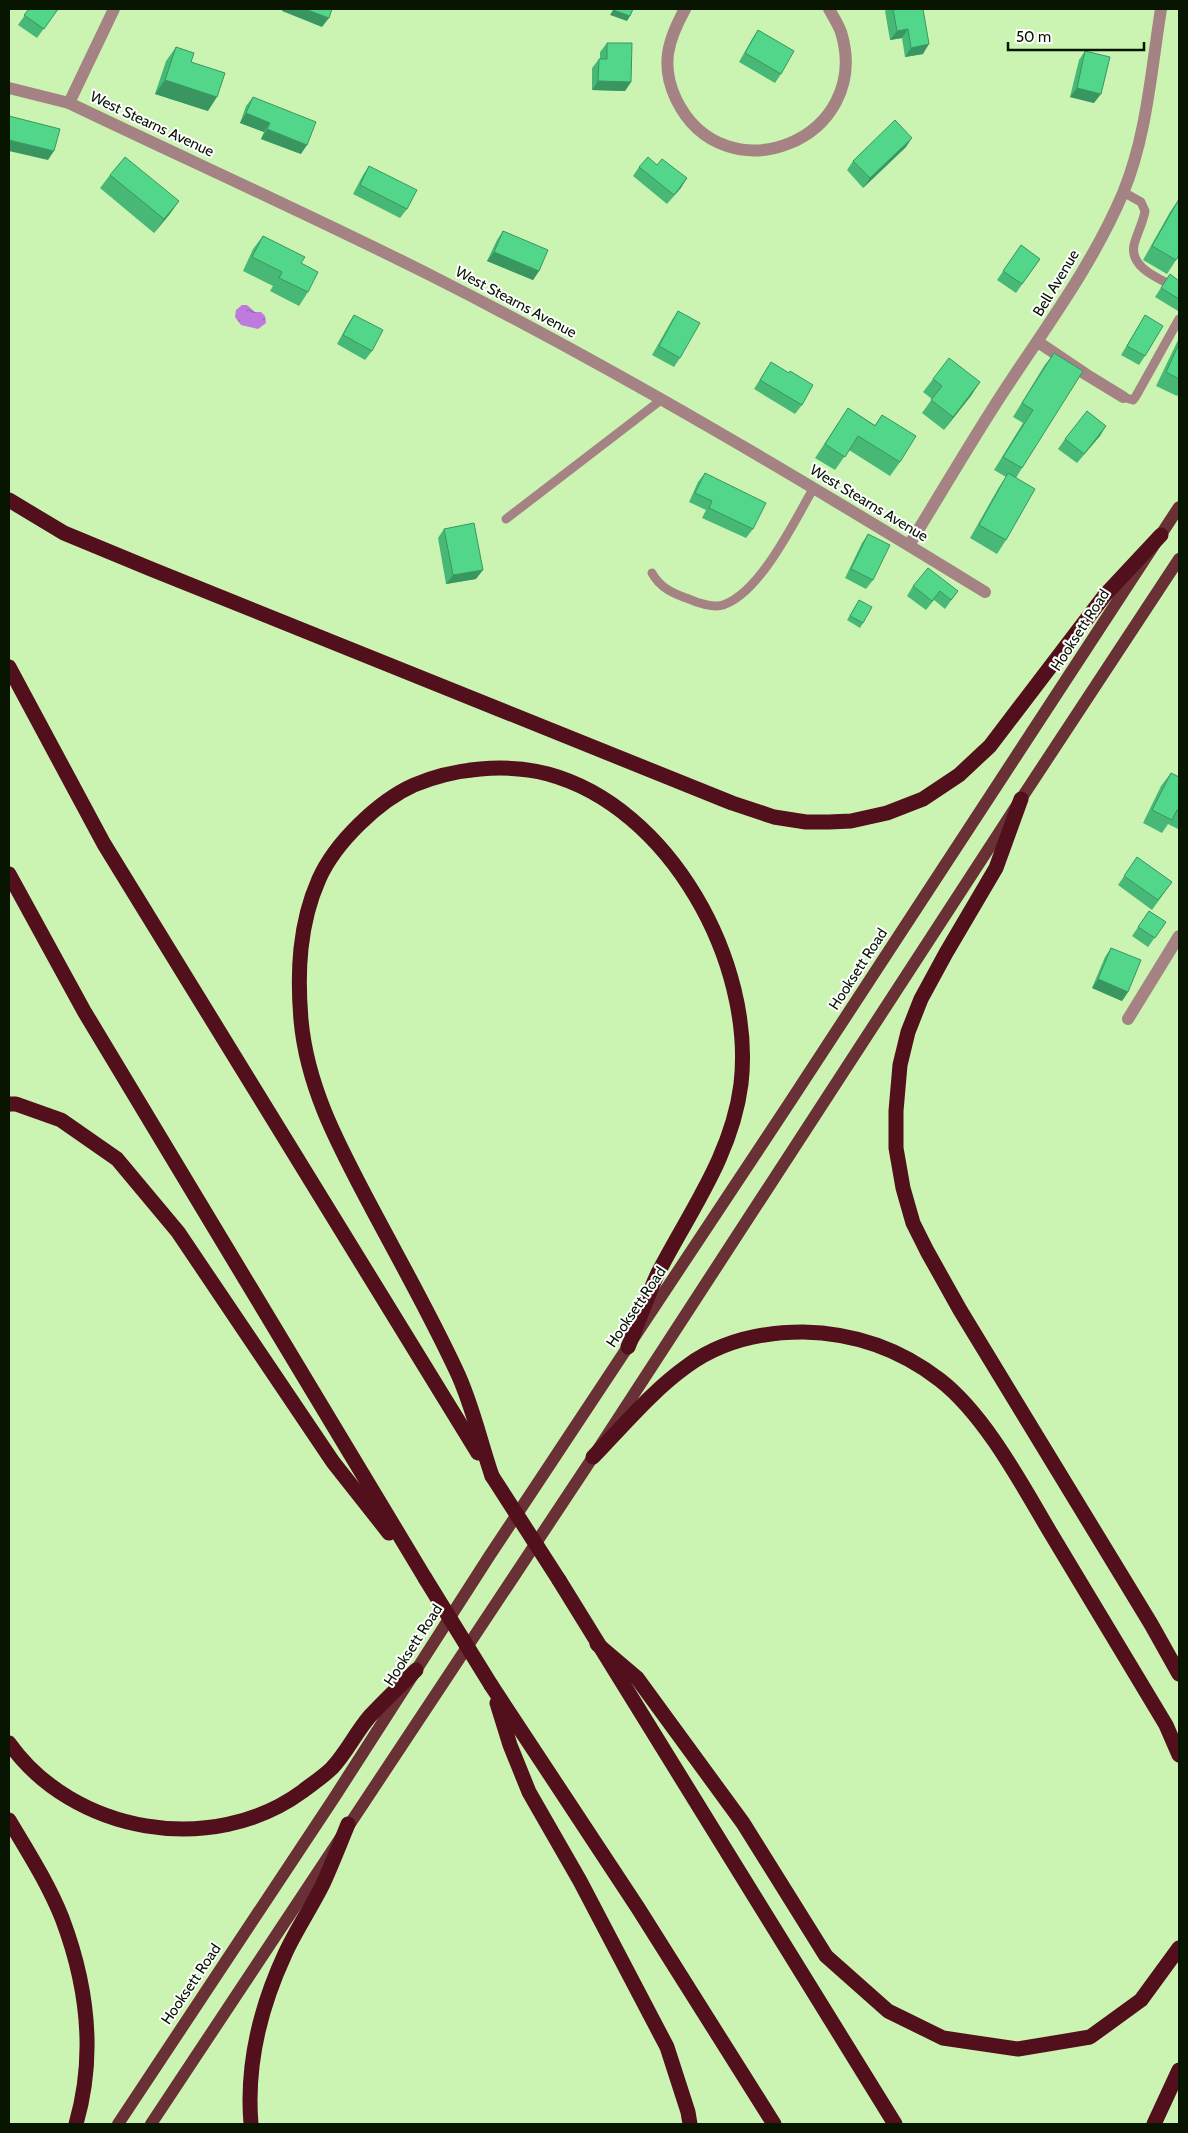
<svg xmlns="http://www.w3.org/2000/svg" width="1188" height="2133" font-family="Cabin,sans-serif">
<defs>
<pattern id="water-ripples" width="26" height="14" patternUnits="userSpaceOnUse" patternTransform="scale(1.25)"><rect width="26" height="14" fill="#bf7adf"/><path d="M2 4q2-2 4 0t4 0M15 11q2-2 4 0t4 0" fill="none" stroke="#9963b2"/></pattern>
</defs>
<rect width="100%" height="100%" fill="#cbf4b3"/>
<path fill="url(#water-ripples)" d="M242,305H247L255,312H261L265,316L266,323L258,329L241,325L235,317L236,310Z"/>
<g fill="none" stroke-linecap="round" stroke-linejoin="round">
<g stroke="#a58284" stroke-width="9">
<path d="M1123,192L1141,202L1145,211C1143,223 1137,233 1134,245C1129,269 1163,280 1179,289"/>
<path d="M1123,397L1133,400L1136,396L1179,319"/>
<path d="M506,519L661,400"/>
<path d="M652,573C660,588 674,594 689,599C697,603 714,608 723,605C760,593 794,522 813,489"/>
</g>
<g stroke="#a58284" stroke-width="12">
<path d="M685,9C668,40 660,65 676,99C724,199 874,140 841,32C838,24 833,16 829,9"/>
<path d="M9,88L69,103C190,161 313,216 432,276C622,372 804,481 985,592"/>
<path d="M69,103L114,9"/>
<path d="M1038,342L1087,375L1123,397"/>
<path d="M909,545C940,495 970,443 1002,394C1045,328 1092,266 1123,193C1147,135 1151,71 1161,9"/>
<path d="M1128,1019L1179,936"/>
</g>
<g stroke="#693036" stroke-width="12">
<path d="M118,2124L334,1798L490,1555L790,1102L1179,507"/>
<path d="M151,2124L593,1457L1021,799L1179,559"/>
</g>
<g stroke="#520f1c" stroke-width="15">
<path d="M9,500L64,533L151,569L732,803L774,817L806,822H829L851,821L887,813L923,799L959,775L990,746L1105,595L1161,535"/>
<path d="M9,667L104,844L478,1453"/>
<path d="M1021,799L996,868L946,953L921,999L908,1032L900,1065L896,1111V1148L903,1188L913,1223L927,1251L960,1310L1151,1624L1179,1674"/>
<path d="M9,874L84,1011L425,1578"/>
<path d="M9,1104H16L61,1120L117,1159L178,1232L333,1462L389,1533"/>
<path d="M593,1457C623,1426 652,1391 687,1366C721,1341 762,1332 803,1332C853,1333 900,1349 940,1380C985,1415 1021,1483 1050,1532C1089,1596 1127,1661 1166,1725L1179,1755"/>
<path d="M492,1476C480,1441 472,1403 456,1370C429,1312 397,1256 367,1199C337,1142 307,1086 301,1020C297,972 299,924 319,879C335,843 378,801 414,785C454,768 506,763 548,774C670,807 755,963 741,1084C732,1155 690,1211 658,1273C647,1297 638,1323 628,1347"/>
<path d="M559,1580L895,2124"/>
<path d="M597,1644L637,1678L743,1823L826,1956L888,2011L943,2038L1018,2049L1090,2037L1141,2000L1179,1948"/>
<path d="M491,1685L638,1908L774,2124"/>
<path d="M497,1703L510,1745L529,1792L580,1881L667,2047L688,2112L690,2124"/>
<path d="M9,1743C73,1833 212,1858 303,1791C312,1784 324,1776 332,1768C347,1752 356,1732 370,1716C385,1700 401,1685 416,1670"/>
<path d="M9,1820C28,1852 48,1883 62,1918C87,1984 96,2055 76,2124"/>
<path d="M251,2124C246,2065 260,2008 285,1954C296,1930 311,1908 323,1884C332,1864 340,1844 348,1824"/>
<path d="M1154,2124L1179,2070"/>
</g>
<g stroke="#520f1c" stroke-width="15">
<path d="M492,1476L559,1580"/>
<path d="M425,1578L491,1685"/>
</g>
</g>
<g fill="#47b876">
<path d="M29,9H58L37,38L18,25Z"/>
<path d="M887,9H923V54L905,57L902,38L890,40L885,11Z"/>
<path d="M758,30L781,74L775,83L739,62L752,39Z"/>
<path d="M607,43L631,82L625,91L592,90V68L599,59H600V52Z"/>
<path d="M176,47L191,62L208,111L155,94L166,61Z"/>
<path d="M1085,51L1094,103L1070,97L1079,60Z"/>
<path d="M253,97L301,154L261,139L264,132L240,123L246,106Z"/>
<path d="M906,147L863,188L847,170L853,161Z"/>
<path d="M657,165L687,178L667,204L633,176L639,167Z"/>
<path d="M369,166L407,209L400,218L353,194L363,175Z"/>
<path d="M110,175L179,201L169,215L154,233L100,188Z"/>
<path d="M1179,199L1176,260L1167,274L1143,260L1170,212Z"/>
<path d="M503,231L539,271L533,280L487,261L497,240Z"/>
<path d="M263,236L301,263L308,292L299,306L270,291L273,286L243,271L253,249Z"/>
<path d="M1021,245L1040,259L1016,293L997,280Z"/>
<path d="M1170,274L1179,281V309L1178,311L1155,297Z"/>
<path d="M678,311L680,358L674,367L652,355L672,320Z"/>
<path d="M354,315L372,351L365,360L337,344L348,324Z"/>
<path d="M1145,315V356L1139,365L1121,355Z"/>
<path d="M1179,338V393L1177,396L1156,386Z"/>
<path d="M1054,353L1022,468L1016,478L1006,540L997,554L970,538L999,487L1006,477L994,470L1023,423L1013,417L1044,366Z"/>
<path d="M771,362L802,405L795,414L754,389Z"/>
<path d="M933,379L980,382L944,430L922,413L932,399L923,392Z"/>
<path d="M848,408L875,425L882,415L900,462L890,476L849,450L835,470L815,458Z"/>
<path d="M1106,426L1077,463L1058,449L1065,439Z"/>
<path d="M705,473L753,529L746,538L702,518L706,510L689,502L698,482Z"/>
<path d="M444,529L476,579L446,584L438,538Z"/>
<path d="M868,534L873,580L866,589L845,578L862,543Z"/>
<path d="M913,586L958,591L945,609L934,600L926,610L907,596Z"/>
<path d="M859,600L863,623L860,628L847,620Z"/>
<path d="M1171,773L1179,777V828L1178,829L1168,824L1162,833L1143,823L1161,786Z"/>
<path d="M1137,857L1172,882L1152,910L1118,885Z"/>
<path d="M1149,911L1166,922L1148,947L1132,936Z"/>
<path d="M1111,948L1128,992L1122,1001L1092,988L1105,957Z"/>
</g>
<g fill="#399660">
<path d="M283,9H305L329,18L322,27L282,11Z"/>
<path d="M613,10L630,16L627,21L610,15Z"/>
<path d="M908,29L902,38L890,40L897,31Z"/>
<path d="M929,44L923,54L905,57L911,48Z"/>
<path d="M165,80L217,97L208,111L155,94Z"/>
<path d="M598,81L631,82L625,91L592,90Z"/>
<path d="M1077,88L1101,94L1094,103L1070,97Z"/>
<path d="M246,113L270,123L264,132L240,123Z"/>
<path d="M267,129L307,145L301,154L261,139Z"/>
<path d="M912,138L906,147L863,188L870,178Z"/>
<path d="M9,140L54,151L48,160L9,151Z"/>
<path d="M687,178L681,188L667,204L674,195Z"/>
<path d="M179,201L169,215L154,233L164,219Z"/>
<path d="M494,252L539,271L533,280L487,261Z"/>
<path d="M980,382L971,396L944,430L953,417Z"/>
<path d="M1106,426L1100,436L1077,463L1084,454Z"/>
<path d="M483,570L476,579L446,584L453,575Z"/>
<path d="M1098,979L1128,992L1122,1001L1092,988Z"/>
</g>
<g fill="#52d689" stroke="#399660">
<path d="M29,9H58L44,29L24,15Z"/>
<path d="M305,9H332L329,18Z"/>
<path d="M613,9H633L630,16L613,10Z"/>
<path d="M893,9H923L929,44L911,48L908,29L897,31Z"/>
<path d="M758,30L794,51L781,74L745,53Z"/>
<path d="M607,43H632L631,82L598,81L599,59H607Z"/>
<path d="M176,47L194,53L191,62L225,73L217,97L165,80Z"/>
<path d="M1085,51L1110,57L1101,94L1077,88Z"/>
<path d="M253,97L316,122L307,145L267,129L270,123L246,113Z"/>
<path d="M9,116L60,129L54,151L9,140Z"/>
<path d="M895,120L912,138L870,178L853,161Z"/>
<path d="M125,157L179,201L164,219L110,175Z"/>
<path d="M648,157L657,165L662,159L687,178L674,195L639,167Z"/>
<path d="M369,166L417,190L407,209L360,185Z"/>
<path d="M1179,199V255L1176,260L1152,246Z"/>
<path d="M503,231L548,250L539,271L494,252Z"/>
<path d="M263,236L305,257L301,263L318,272L308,292L279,278L282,272L252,257Z"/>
<path d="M1021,245L1040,259L1022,284L1003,271Z"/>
<path d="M1170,274L1179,281V299L1161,288Z"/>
<path d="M678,311L700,323L680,358L659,346Z"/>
<path d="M354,315L383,330L372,351L343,335Z"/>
<path d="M1145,315L1163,326L1145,356L1127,346Z"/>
<path d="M1179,344V379L1166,372Z"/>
<path d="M1054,353L1083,371L1022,468L1003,457L1033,410L1022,403Z"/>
<path d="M949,358L980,382L953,417L931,400L942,386L933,379Z"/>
<path d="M771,362L789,373L790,371L813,385L802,405L760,380Z"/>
<path d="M848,408L875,426L882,415L916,436L900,462L858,436L845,457L825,444Z"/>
<path d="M1087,411L1106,426L1084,454L1065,439Z"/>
<path d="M705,473L766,503L753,529L709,508L712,501L695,493Z"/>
<path d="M1008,473L1035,489L1006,540L979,525Z"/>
<path d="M474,523L483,570L453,575L444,529Z"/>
<path d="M868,534L890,545L873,580L851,569Z"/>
<path d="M928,568L958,591L951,600L940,591L932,601L913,586Z"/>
<path d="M859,600L872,607L863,623L850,616Z"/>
<path d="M1171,773L1179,777V811L1177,810L1172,820L1152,810Z"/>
<path d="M1137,857L1172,882L1158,900L1124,876Z"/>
<path d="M1149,911L1166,922L1155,938L1138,927Z"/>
<path d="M1111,948L1141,960L1128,992L1098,979Z"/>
</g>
<g text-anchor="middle" stroke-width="4" stroke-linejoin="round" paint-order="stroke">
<g font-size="15" fill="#071501" stroke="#fff">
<text transform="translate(152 124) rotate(25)" y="5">West Stearns Avenue</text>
<text transform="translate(1056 283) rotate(-59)" y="5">Bell Avenue</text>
<text transform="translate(516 302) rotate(28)" y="5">West Stearns Avenue</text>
<text transform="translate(869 503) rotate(31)" y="5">West Stearns Avenue</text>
<text transform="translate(1080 630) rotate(-57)" y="5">Hooksett Road</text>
<text transform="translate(858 969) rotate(-57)" y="5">Hooksett Road</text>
<text transform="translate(636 1307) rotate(-56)" y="5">Hooksett Road</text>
<text transform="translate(413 1645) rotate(-57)" y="5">Hooksett Road</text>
<text transform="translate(191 1984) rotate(-56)" y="5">Hooksett Road</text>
</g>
</g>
<rect width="1188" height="2133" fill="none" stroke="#071501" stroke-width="20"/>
<path d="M1008 42v8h136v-8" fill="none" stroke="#071501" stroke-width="2.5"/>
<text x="1016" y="42" font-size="15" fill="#071501" stroke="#ffffff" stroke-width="4" paint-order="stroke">50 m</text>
</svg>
